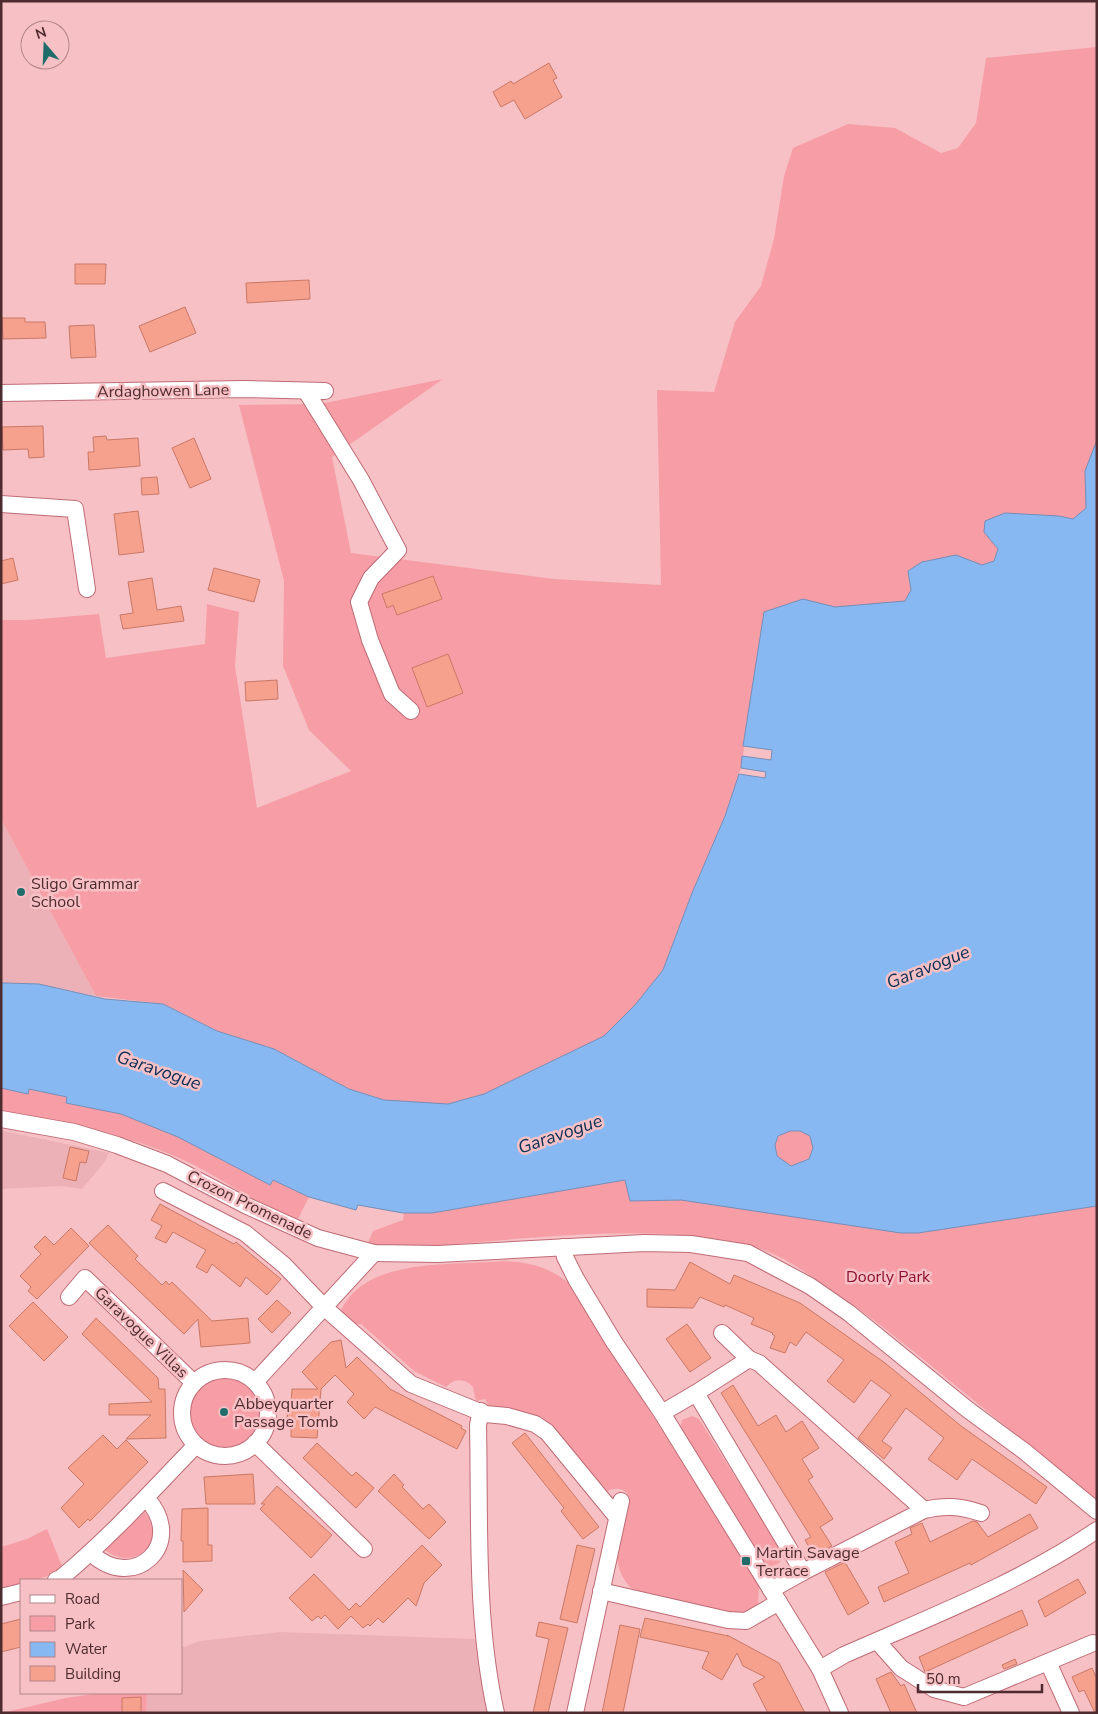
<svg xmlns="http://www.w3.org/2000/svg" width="1098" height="1714" font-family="'Nunito Sans',sans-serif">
<rect width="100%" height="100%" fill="#f7c0c5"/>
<g fill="#ecb1b6">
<path d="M1,819L96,996L39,984L1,983Z"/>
<path d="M1,1131L9,1132L109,1153L103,1164L82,1189L62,1186L1,1189Z"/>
<path d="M280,1632L475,1639L492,1713H146L147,1693H181V1648L200,1641Z"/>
</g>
<g fill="#f69da6">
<path d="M1097,47V501L1073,519L1059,516L998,549L994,561L982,565L916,609L764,612L741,768L725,816L692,893L663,970L635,1005L604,1036L484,1094L448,1104H423L384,1100L349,1089L274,1049L217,1031L163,1004L96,996L1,819V620H27L99,614L106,658L205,644L207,604L239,612L235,666L257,808L351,771L309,730L283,666L284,581L239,405L320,404L443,379L332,457L351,553L554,579L661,585L657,390L714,392L735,322L761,286L774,239L784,176L793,148L848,124L895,128L941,153L958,148L976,123L986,58Z"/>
<path d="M1,1088L27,1094L29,1089L67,1097L66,1103L121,1114L178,1137L270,1185L273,1180L309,1197L298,1219C257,1206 231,1184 194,1165C134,1135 67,1123 1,1111Z"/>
<path d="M790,1131H800L811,1136L813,1148L809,1159L790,1166L777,1156L775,1145L778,1136Z"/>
<path d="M626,1180L630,1201L681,1200L918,1233L1097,1206V1501C1055,1463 1009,1430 966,1394C919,1356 873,1317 823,1284C799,1268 776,1252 748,1245C649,1221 520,1240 419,1247H392L368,1243L373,1231L403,1220L404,1213C442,1213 476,1206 513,1199C550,1192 588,1186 626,1180Z"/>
<path d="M504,1261C530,1262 549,1267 570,1284L759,1585L758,1604L746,1613H729L632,1589C605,1562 621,1530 630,1498C623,1485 613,1488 602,1493L556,1430L491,1409L485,1399L476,1401L473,1387C465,1378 454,1378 446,1387L414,1371L361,1324L352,1325L340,1313C363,1256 454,1266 504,1261Z"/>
<circle cx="225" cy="1413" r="35"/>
<path d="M692,1416L699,1419L783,1553C782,1564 773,1570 763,1563L680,1429L682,1420Z"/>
<path d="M145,1512C167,1542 135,1573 105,1550Z"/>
<path d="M47,1529L62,1566C50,1578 38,1580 21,1580V1585L1,1589V1547L27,1539Z"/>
<path d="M101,1693H147L146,1713H2L66,1698Z"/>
</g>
<path fill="#87b8f2" stroke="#768eb8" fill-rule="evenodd" d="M1097,440V1206L918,1233H901L681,1200L630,1201L625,1180L432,1213H403L358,1205L356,1210L309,1197L273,1180L270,1185L178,1137L121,1114L66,1103L67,1097L29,1089L28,1094L1,1088V983H6L39,984L105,999L163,1004L217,1031L274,1049L349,1089L384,1100L448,1104L484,1094L604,1036L635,1005L663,970L692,893L725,816L739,774L765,778L766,772L741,768L742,756L771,760L772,750L743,746L764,612L803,599L835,607L905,601L911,590L908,571L922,562L956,555L982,565L994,561L998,549L984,532L985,521L1005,513L1059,516L1073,519L1086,508L1085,471ZM790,1131H800L810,1136L813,1148L809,1159L791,1166L777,1156L775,1145L778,1136Z"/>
<g fill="#f6a18e" stroke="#c97866">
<path d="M549,63L557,78L553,80L562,97L525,119L514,100L501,107L493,92L511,81L513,84Z"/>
<path d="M75,264H106L105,284H75Z"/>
<path d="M309,280L310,299L247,303L246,283Z"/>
<path d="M185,307L196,333L150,352L139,326Z"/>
<path d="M2,318H25V322H45L46,338L3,339Z"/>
<path d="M94,325L96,357L71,358L69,326Z"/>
<path d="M43,426L44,457L29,458L28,449L3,450L2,427Z"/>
<path d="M106,436L107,440L138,438L140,466L89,470L88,452H94L93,437Z"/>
<path d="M194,438L211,479L190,488L172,448Z"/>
<path d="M157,477L159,494L142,495L141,478Z"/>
<path d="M138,511L144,552L119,555L114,514Z"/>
<path d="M13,558L18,580L1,584V561Z"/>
<path d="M214,568L260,580L254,602L208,590Z"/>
<path d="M433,576L442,599L397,615L393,605L387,608L382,594Z"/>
<path d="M152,578L157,610L181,606L184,621L123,629L120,615L133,613L128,582Z"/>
<path d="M448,654L463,693L427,707L412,668Z"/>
<path d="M277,680L278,699L246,701L245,682Z"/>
<path d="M70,1147L89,1151L86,1163L80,1162L76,1181L63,1178Z"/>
<path d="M160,1204L234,1244L236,1242L281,1279L267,1295L246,1277L240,1287L212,1264L207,1273L196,1267L206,1250L173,1232L166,1243L155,1238L162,1226L151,1220Z"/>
<path d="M108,1225L138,1256L135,1259L162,1285L166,1281L169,1285L172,1282L212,1321L248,1318L250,1343L201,1347L198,1319L184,1334L89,1243Z"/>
<path d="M71,1228L89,1246L37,1299L28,1291L31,1287L20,1276L41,1254L34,1247L45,1236L54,1245Z"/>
<path d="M690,1262L730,1284L734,1275L800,1303L885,1363L961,1426L1047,1487L1036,1504L972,1459L957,1480L928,1459L944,1438L906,1408L882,1441L892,1448L884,1459L858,1438L891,1395L871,1380L854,1403L827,1381L844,1360L806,1332L796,1346L790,1342L785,1353L770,1348L775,1336L772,1334L773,1333L751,1324L754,1318L725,1305L724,1307L700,1297L693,1308L647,1307V1289L675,1290Z"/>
<path d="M277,1300L291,1313L272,1333L258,1319Z"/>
<path d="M33,1302L68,1337L44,1361L9,1326Z"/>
<path d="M96,1318L158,1378L159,1389H165L166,1438L126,1439L151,1415H109V1404L152,1402L82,1334Z"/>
<path d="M687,1324L711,1358L690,1372L666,1339Z"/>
<path d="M341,1340L346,1368L357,1357L390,1389L462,1426L461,1428L466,1431L457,1449L375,1407L364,1419L347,1402L354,1394L335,1375L321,1389L317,1438L291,1437V1420H287L288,1405H291L292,1389H318L302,1372L331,1342Z"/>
<path d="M733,1385L758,1426L776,1415L786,1432L802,1421L819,1448L802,1459L813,1477L808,1480L833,1519L820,1527L832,1546L814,1555L805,1540L811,1537L721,1393Z"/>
<path d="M525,1433L599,1527L583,1539L561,1511L564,1508L512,1443Z"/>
<path d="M103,1435L117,1449L126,1440L148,1462L90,1521L88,1519L79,1528L61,1508L84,1484L68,1468Z"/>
<path d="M317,1443L352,1476L356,1472L374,1488L356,1508L303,1458Z"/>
<path d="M253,1474L255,1504H206L204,1477Z"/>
<path d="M394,1474L404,1485L402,1487L423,1509L429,1504L446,1522L429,1539L378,1491Z"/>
<path d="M277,1486L332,1535L311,1558L260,1509L265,1504H261Z"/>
<path d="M208,1508V1545H212V1561L183,1562V1541H181L182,1509Z"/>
<path d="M1030,1514L1038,1528L971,1565L970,1563L884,1602L878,1587L909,1573L895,1542L912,1534L910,1528L922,1523L930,1542L973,1521L977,1522L988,1537Z"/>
<path d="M422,1545L442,1565L424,1583L416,1606L408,1598L383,1623L378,1618L370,1626L368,1624L363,1628L351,1616L338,1629L325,1615L321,1619L318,1616L312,1621L289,1598L314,1574L349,1610L356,1603L360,1607Z"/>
<path d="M577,1545L595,1549L577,1623L560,1619Z"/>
<path d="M843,1563L846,1564L869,1603L848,1615L825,1572Z"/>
<path d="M183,1570L203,1590L184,1612Z"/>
<path d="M1078,1579L1086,1593L1045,1617L1038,1601Z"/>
<path d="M1022,1610L1028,1625L925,1672L919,1657Z"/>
<path d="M645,1618L728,1636L727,1635L779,1663L805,1713H768L753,1684L765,1677L743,1666L737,1653L722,1680L702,1668L709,1652L640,1637Z"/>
<path d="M21,1619V1647L1,1652V1624Z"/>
<path d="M539,1622L568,1628L548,1713H533L549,1639L536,1636Z"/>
<path d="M620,1625L640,1629L623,1713H602Z"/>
<path d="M1015,1659L1017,1664L1004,1669L1002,1665Z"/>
<path d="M1092,1668L1097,1679V1713H1095L1084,1690L1079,1692L1072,1677Z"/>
<path d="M891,1672L901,1686L904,1684L917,1713H891L876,1679Z"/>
<path d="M141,1697V1713H122V1698Z"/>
</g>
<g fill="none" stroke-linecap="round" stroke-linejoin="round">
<g stroke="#be6b75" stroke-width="18">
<g id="minor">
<path d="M306,391L361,480L398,550L371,578L359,602L370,640L392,694L411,711"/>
<path d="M1,393L244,389L325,391"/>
<path d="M1,504L75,509L87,589"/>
<path d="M1,1119L74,1132L117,1145L167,1164L245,1205L318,1238L374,1253L438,1254L644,1243L691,1244L748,1253L810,1286L849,1313L967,1409L1024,1451L1097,1511"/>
<path d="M163,1191L245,1233L284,1265L325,1308L411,1384L485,1414L507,1416L535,1424L547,1432L616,1516"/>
<path d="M563,1247L565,1257L576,1279L614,1342L662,1413L820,1669L840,1713"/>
<path d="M69,1297L85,1278L194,1383"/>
<path d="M722,1333L749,1359"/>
<circle cx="225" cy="1413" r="43"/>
<path d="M255,1382L374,1253"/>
<path d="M696,1393L749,1359L759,1363L924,1510L803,1572"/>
<path d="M481,1411L478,1425C480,1520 475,1619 496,1713"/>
<path d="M662,1413L696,1393L803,1572L771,1590"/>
<path d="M255,1443L364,1549"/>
<path d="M924,1510C945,1505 960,1506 981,1513"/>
<path d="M91,1553C134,1594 187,1543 147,1499"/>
<path d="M56,1580L61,1578C110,1537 152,1491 196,1445"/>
<path d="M601,1591L728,1620L746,1621L779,1602"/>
<path d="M1,1597L21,1592"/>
<path d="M877,1641L901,1668L934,1689L964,1697L1093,1643"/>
<path d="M1048,1662L1071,1713"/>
<path d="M820,1669L844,1655C930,1617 1019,1583 1097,1530"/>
<path d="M575,1713L621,1501"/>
</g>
</g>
<use href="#minor" stroke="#fff" stroke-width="16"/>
</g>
<g fill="#206c6b" stroke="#f7c0c5" stroke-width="2">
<circle cx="21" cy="892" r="5"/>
<circle cx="224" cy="1412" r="5"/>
<rect x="741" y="1556" width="10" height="10" rx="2.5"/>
</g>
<g text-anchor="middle" stroke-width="5" stroke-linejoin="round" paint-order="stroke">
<g font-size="16" fill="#4e2b2f" stroke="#f7c0c5">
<text transform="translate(163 390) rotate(-1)" y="6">Ardaghowen Lane</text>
<text transform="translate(250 1204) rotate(26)" y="6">Crozon Promenade</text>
<text transform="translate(142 1332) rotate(44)" y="6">Garavogue Villas</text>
</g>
<g font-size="16" fill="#4e2b2f" stroke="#f7c0c5" text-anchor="start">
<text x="31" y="889">Sligo Grammar<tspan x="31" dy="18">School</tspan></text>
<text x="234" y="1409">Abbeyquarter<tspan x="234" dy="18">Passage Tomb</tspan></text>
<text x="756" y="1558">Martin Savage<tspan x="756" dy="18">Terrace</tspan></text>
</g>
<g font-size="16" fill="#8e1133" stroke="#f7c0c5">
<text x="888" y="1282">Doorly Park</text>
</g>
<g font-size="18" font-style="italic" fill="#0c2f54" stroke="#f7c0c5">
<text transform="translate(928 967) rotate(-22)" y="6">Garavogue</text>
<text transform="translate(159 1070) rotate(19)" y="6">Garavogue</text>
<text transform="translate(560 1134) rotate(-19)" y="6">Garavogue</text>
</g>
</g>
<rect width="1098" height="1714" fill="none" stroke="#4e2b2f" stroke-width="5"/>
<rect x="20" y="1579" width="162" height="115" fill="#f7c0c5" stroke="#b38489"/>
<rect x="30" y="1595" width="25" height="8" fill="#ffffff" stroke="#b38489"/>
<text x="65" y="1604" font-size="15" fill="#4e2b2f">Road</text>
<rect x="30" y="1616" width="25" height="15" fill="#f69da6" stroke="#b38489"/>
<text x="65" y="1629" font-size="15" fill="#4e2b2f">Park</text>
<rect x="30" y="1642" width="25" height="15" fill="#87b8f2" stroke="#b38489"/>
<text x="65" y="1654" font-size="15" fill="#4e2b2f">Water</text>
<rect x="30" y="1666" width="25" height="15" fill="#f6a18e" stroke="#b38489"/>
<text x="65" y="1679" font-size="15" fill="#4e2b2f">Building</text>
<g transform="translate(45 45) rotate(341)"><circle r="24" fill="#f7c0c5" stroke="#b38489"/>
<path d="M0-4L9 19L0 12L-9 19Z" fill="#206c6b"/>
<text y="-8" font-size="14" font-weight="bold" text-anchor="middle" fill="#4e2b2f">N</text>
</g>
<path d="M918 1684v8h124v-8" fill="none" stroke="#4e2b2f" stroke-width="2.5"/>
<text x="926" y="1684" font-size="15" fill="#4e2b2f" stroke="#f7c0c5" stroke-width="4" paint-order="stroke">50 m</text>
</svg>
